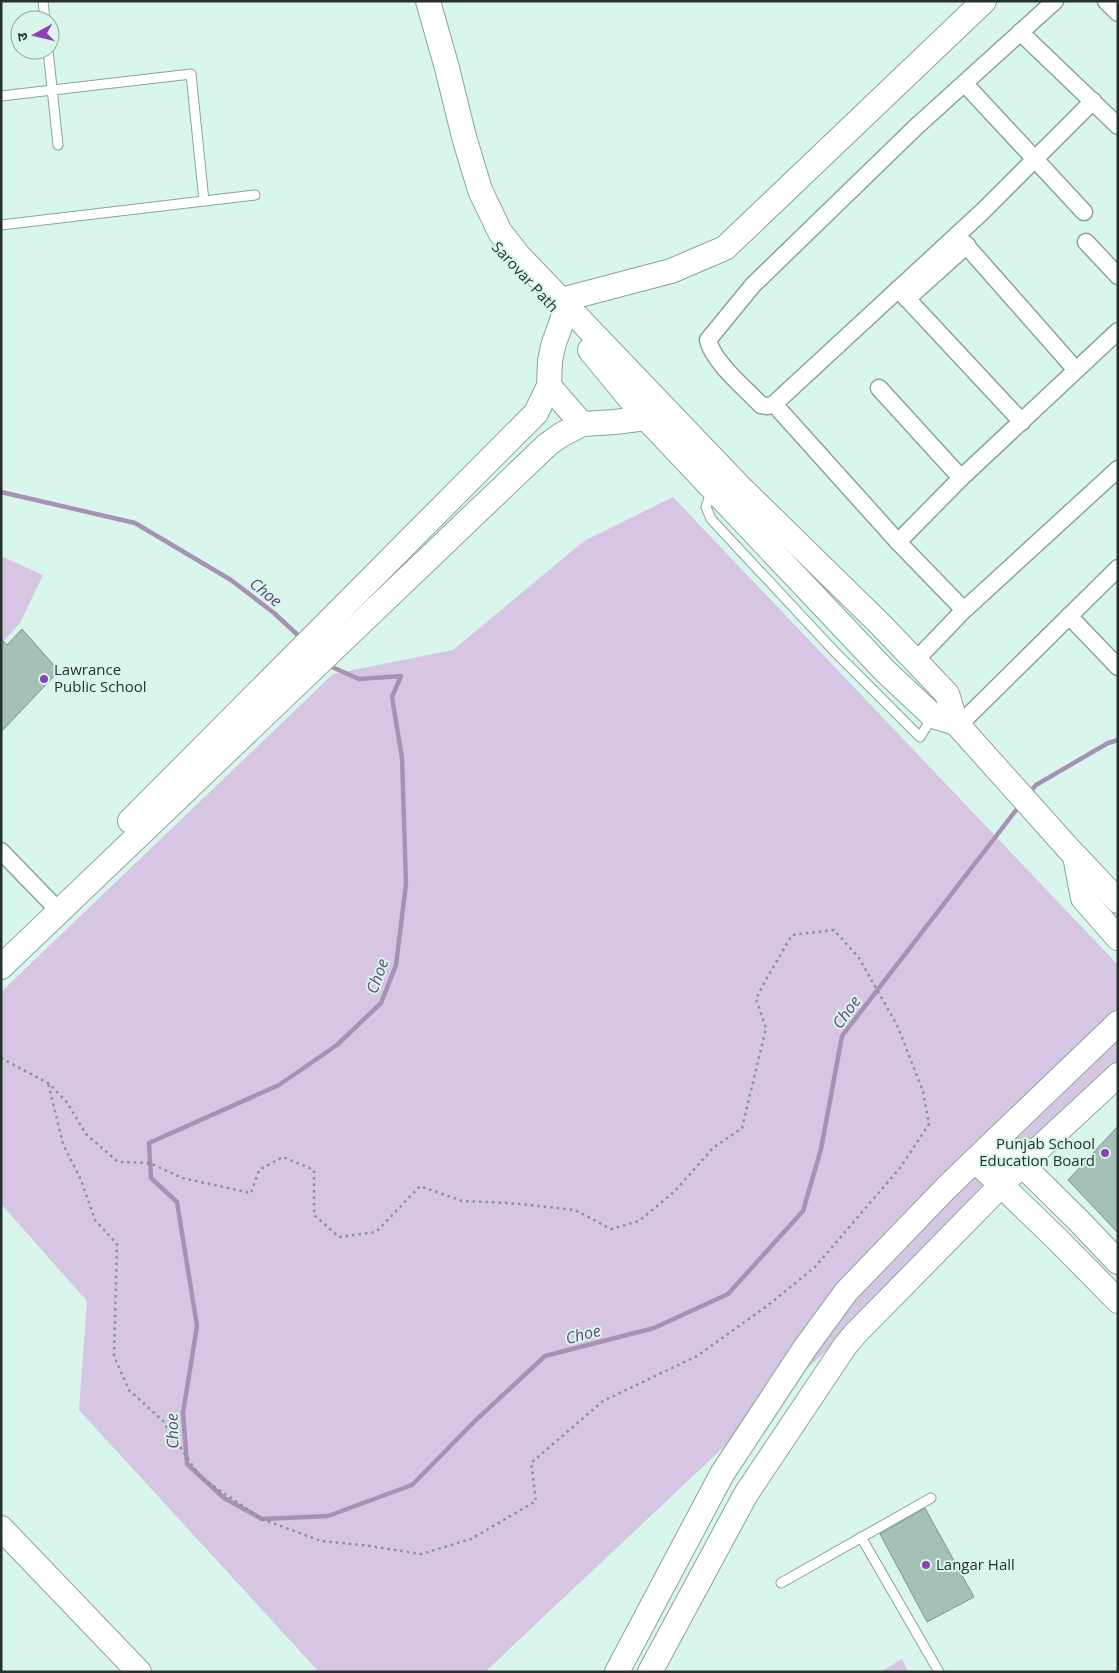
<svg xmlns="http://www.w3.org/2000/svg" width="1119" height="1673" font-family="'Open Sans','Noto Sans Devanagari',sans-serif">
<rect width="100%" height="100%" fill="#d8f6ec"/>
<g fill="#d7c6e3">
<path d="M673,497L1118,965V1076L485,1672H319L79,1410L87,1301L1,1204V992L333,674L453,650L584,541Z"/>
<path d="M1,556L43,575L20,623L1,644Z"/>
<path d="M902,1659L908,1672H880Z"/>
</g>
<g fill="none" stroke-linecap="round" stroke-linejoin="round">
<g stroke="#a792b6" stroke-width="4.5">
<path d="M1,492L135,523L231,580L274,613L302,639"/>
<path d="M328,663L332,667L359,679L401,676L392,697L402,758L406,884L396,965L381,1003L337,1045L279,1085L149,1143L151,1178L177,1202L197,1326L183,1413L187,1464L224,1498L262,1519L328,1516L412,1485L475,1421L545,1356L654,1328L728,1294L803,1211L821,1149L842,1036L1020,805"/>
<path d="M1029,793L1036,785L1108,743L1118,740"/>
</g>
</g>
<g fill="#a4c0b7" stroke="#7c978f">
<path d="M22,629L59,671L1,732V639L7,645Z"/>
<path d="M1118,1126V1233L1068,1180Z"/>
<path d="M925,1508L974,1597L927,1622L880,1534Z"/>
</g>
<g fill="none" stroke-linecap="round" stroke-linejoin="round">
<g stroke="#8aa59d" stroke-width="11">
<g id="lane">
<path d="M43,1L45,20"/>
<path d="M48,50L58,145"/>
<path d="M1,96L191,74L204,201"/>
<path d="M1,225L255,195"/>
<path d="M712,490L706,507L711,519L835,652L920,737L933,716"/>
<path d="M861,1537L939,1672"/>
<path d="M781,1583L931,1498"/>
</g>
</g>
<g stroke="#8aa59d" stroke-width="19">
<g id="street">
<path d="M1055,1L917,126L753,285L708,340C713,362 745,388 761,405L768,406L774,404L983,211L1093,101"/>
<path d="M1106,1L1118,13"/>
<path d="M1020,32L1118,126"/>
<path d="M965,84L1084,212"/>
<path d="M957,235L1076,370"/>
<path d="M1086,242L1118,276"/>
<path d="M898,289L1022,422"/>
<path d="M907,299L967,245"/>
<path d="M879,388L961,478"/>
<path d="M774,404L898,542L964,610"/>
<path d="M898,542L961,478L1118,331"/>
<path d="M1069,616L1118,667"/>
<path d="M915,661L964,610L1118,469"/>
<path d="M958,726L1118,568"/>
<path d="M1,851L59,911"/>
</g>
</g>
<g stroke="#8aa59d" stroke-width="26">
<g id="secondary">
<path d="M428,1L447,68L464,137L480,190L500,232L518,255L739,486L882,626L947,694L956,723L1066,846L1118,901"/>
<path d="M561,300L671,271L725,248L984,1"/>
<path d="M590,350L646,418L885,671L933,716L956,723"/>
<path d="M549,386L582,424"/>
<path d="M130,821L536,413L549,386L550,361L553,346L563,318"/>
<path d="M1075,856L1083,898L1118,938"/>
<path d="M1,967L547,445L561,435L582,424L615,422L646,418"/>
<path d="M997,1140L1078,1220L1118,1262"/>
<path d="M975,1160L1057,1239L1118,1301"/>
<path d="M1,1528L139,1672"/>
<path d="M617,1672L722,1474L805,1348L846,1292L946,1188L1118,1023"/>
<path d="M650,1672L746,1494L845,1346L855,1334L1021,1165L1118,1075"/>
</g>
</g>
<path stroke="#829791" stroke-width="2.5" stroke-dasharray="2.5 4" stroke-linecap="butt" d="M1,1058L48,1083L66,1101L86,1134L118,1162L150,1163L182,1178L251,1193L259,1170L283,1157L314,1170V1215L339,1237L376,1232L420,1186L462,1201L510,1203L575,1210L611,1229L639,1221L675,1191L713,1148L742,1128L766,1028L756,999L764,983L792,935L834,930L859,958L897,1025L923,1091L929,1124L900,1168L815,1267L767,1306L697,1356L603,1401L531,1463L536,1501L471,1539L421,1554L363,1545L321,1541L262,1519L200,1477L163,1421L129,1390L114,1356L117,1244L95,1220L81,1180L63,1144L48,1083"/>
<use href="#lane" stroke="#fff" stroke-width="9"/>
<use href="#street" stroke="#fff" stroke-width="16"/>
<use href="#secondary" stroke="#fff" stroke-width="24"/>
</g>
<g fill="#8a42b4" stroke="#d8f6ec" stroke-width="2">
<circle cx="44" cy="679" r="5"/>
<circle cx="1105" cy="1153" r="5"/>
<circle cx="926" cy="1565" r="5"/>
</g>
<g text-anchor="middle" stroke-width="4" stroke-linejoin="round" paint-order="stroke">
<g font-size="15" fill="#26312e" stroke="#d8f6ec">
<text transform="translate(525 277) rotate(47)" y="5">Sarovar Path</text>
</g>
<g font-size="15" fill="#26312e" stroke="#d8f6ec" text-anchor="start">
<text x="54" y="675">Lawrance<tspan x="54" dy="17">Public School</tspan></text>
<text x="1095" y="1149" text-anchor="end">Punjab School<tspan x="1095" dy="17">Education Board</tspan></text>
<text x="936" y="1570">Langar Hall</text>
</g>
<g font-size="16" font-style="italic" fill="#644678" stroke="#d8f6ec">
<text transform="translate(266 592) rotate(39)" y="6">Choe</text>
<text transform="translate(377 976) rotate(-70)" y="6">Choe</text>
<text transform="translate(846 1012) rotate(-54)" y="6">Choe</text>
<text transform="translate(583 1334) rotate(-14)" y="6">Choe</text>
<text transform="translate(172 1431) rotate(-92)" y="6">Choe</text>
</g>
</g>
<rect width="1119" height="1673" fill="none" stroke="#26312e" stroke-width="5"/>
<g transform="translate(35 35) rotate(262)"><circle r="24" fill="#d8f6ec" stroke="#91a7a0"/>
<path d="M0-4L9 19L0 12L-9 19Z" fill="#8a42b4"/>
<text y="-8" font-size="14" font-weight="bold" text-anchor="middle" fill="#26312e">उ</text>
</g>
</svg>
